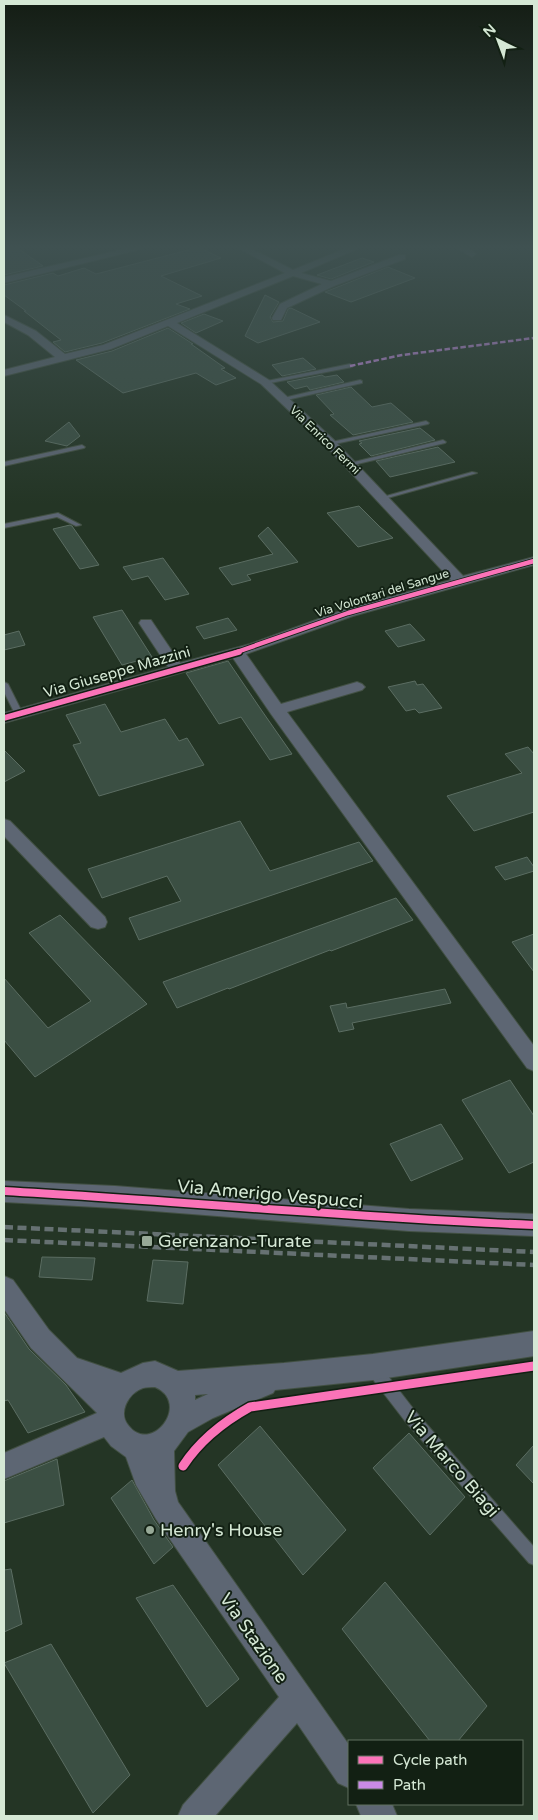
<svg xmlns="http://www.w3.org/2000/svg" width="538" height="1820" font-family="'Varela Round',sans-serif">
<rect width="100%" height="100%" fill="#243525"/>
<g fill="#3b4f43" stroke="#5b6d62">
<path d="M4,249H19L43,266L4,275Z"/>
<path d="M192,249H202L221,258L161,276L202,296L176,304L190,309L102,343L65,352L53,342L61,340L24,311H26L4,295V285L53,273L58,276L84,268L96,274Z"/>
<path d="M362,258L374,262L331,279L317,275Z"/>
<path d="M388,267L415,278L351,302L325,292Z"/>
<path d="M265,295L279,302L270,317L273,322L283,321L288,309L291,308L320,322L258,343L245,336Z"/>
<path d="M204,314L223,321L196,333L181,323Z"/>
<path d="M168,328L193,344H191L225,368L221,369L236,378L216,385L196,373L123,393L76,360L112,351Z"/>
<path d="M303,358L316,369L282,376L272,365Z"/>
<path d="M322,375L325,377L337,375L344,382L310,390L307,386L295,389L287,382Z"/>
<path d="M351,387L372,407L391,403L413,422L353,435L330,415L334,414L316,395Z"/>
<path d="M69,422L80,436L67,446L45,441Z"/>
<path d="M420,428L435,440L371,456L359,444L362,443L359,441Z"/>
<path d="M438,447L455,462L390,477L376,461Z"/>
<path d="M359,506L380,527L393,538L358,547L327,513Z"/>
<path d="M70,525L72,526L99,565L80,569L53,529Z"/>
<path d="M268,527L298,562L247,575L251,580L232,585L219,568L273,554L258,536Z"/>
<path d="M163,558L189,594L165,600L148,576L132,580L123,567Z"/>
<path d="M122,610L152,657L122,665L93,617Z"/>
<path d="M228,618L237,630L204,639L196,627Z"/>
<path d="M410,624L425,640L398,647L385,631Z"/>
<path d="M19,631L25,645L4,650V635Z"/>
<path d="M228,661L262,711L292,754L270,760L241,717L219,724L186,673Z"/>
<path d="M415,681L417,685L423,684L442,708L419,713L415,709L406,711L388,687Z"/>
<path d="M105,704L121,732L165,719L179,741L187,738L204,765L99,796L73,745L81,743L66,715Z"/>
<path d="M528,747L534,754V812L474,831L447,796L522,773L505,754Z"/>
<path d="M4,750L25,771L4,782Z"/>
<path d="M240,821L270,871L359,842L373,861L139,940L129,918L181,901L167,876L102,898L88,869Z"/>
<path d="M527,857L534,867V871L505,880L495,867Z"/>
<path d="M396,898L413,920L331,951L330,950L229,989L228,988L177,1008L163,982Z"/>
<path d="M60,915L147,1004L35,1077L4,1040V978L48,1028L91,1001L29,933Z"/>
<path d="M534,934V972L512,942Z"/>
<path d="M445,989L451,1003L352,1023L354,1029L339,1032L330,1006L346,1003L347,1008Z"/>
<path d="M510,1080L534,1116V1162L509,1173L462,1100Z"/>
<path d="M441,1124L463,1159L411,1181L390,1144Z"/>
<path d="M42,1257L95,1258L92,1280L39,1277Z"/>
<path d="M153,1260L188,1262L183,1304L147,1301Z"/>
<path d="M4,1312L29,1349L66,1385L85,1412L28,1433L8,1400L4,1401Z"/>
<path d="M260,1426L346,1530L303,1575L218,1465Z"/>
<path d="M409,1433L465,1497L430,1535L373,1468Z"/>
<path d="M534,1445V1484L516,1465Z"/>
<path d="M57,1459L64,1505L4,1523V1481Z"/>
<path d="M132,1480L154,1520L173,1547L154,1564L111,1498Z"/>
<path d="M11,1569L22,1624L4,1632V1570Z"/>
<path d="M385,1582L487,1706L458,1741H430L342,1629Z"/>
<path d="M173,1585L239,1679L207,1707L136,1598Z"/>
<path d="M51,1644L130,1775L93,1813L4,1663Z"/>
</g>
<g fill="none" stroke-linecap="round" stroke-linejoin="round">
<g stroke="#425043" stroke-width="2">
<g id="service">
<path d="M350,364L353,366L352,367L265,384L262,382Z"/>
<path d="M360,380L362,381V383L282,401L279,399Z"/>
<path d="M426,421L429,423L428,424L330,445L327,443Z"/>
<path d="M443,440L446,442L445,443L349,466L346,464Z"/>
<path d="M82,445L85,447L84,448L4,466V462Z"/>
<path d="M472,472L477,473L384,499L379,498Z"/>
<path d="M58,513L81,525L76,526L57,517L4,528V524Z"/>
<path d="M4,682L8,684L23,714L22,716H16L4,692Z"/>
<path d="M373,1361L378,1363L415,1411L534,1547V1565L529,1563L405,1421L368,1373L366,1368L368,1363Z"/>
</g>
</g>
<g stroke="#425043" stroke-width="2">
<g id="minor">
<path d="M124,249H141L4,283V277Z"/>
<path d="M240,249H252L293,270L344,249H357L301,273L331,281L399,255H405V259L334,286L287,308L281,320H273L272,318L280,304L322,284L293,276L177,323L269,380L334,440L463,576L534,557V565L353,616L246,654L281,704L357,682L362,684L365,687L362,690L287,712L534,1046V1071L527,1068L271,714L233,658L4,723V713L168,667L139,623L141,620H151L180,663L250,644L343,610L451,580L326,446L261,384L168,326L111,349L4,376V370L55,357L28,335L4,322V315L36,331L65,354L103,345L285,273Z"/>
<path d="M458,249H470L476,254L472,257Z"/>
<path d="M4,819L10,821L105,917L107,922L105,927L98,929L91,927L4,836Z"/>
<path d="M4,1181L115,1186L409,1209L534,1214V1236L409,1231L115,1208L4,1202Z"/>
<path d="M4,1276L13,1280L49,1330L77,1358L121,1373L143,1363L155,1361L178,1371L284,1363L373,1354L534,1331V1356L373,1380L275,1390L273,1393L213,1418L188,1432L174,1451L175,1491L178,1502L349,1745V1788L338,1783L297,1723L215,1816H178L183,1805L279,1697L156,1519L136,1485L126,1457L111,1446L104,1437L4,1479V1453L97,1413L31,1348L4,1309ZM155,1387C192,1403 151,1456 128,1425C118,1413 128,1393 143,1388C147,1387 151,1387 155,1387ZM208,1394L195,1400V1395Z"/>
<path d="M356,1804H392L397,1816H361Z"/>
</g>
</g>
<use href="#service" fill="#5d6673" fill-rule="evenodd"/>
<use href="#minor" fill="#5d6673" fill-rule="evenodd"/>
<g stroke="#667172" stroke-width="4.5" stroke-dasharray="9 4.5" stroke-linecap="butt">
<path d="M4,1227L534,1252"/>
<path d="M4,1240L534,1265"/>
</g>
<path stroke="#ca8be6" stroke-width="2.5" stroke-dasharray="5.5 2.5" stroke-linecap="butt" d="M350,366L402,355L534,338"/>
<g stroke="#122013" stroke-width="6">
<path id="cycleway-far3" d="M234,653L348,613L534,561"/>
</g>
<g stroke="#122013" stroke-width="9">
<path id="cycleway-far2" d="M4,718L239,652"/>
</g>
<g stroke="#122013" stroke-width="11">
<path id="cycleway-far1" d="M4,1191C181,1201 357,1218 534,1225"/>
</g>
<g stroke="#122013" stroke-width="12">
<path id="cycleway" d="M183,1466C200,1440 223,1422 250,1407L534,1366"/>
</g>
<use href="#cycleway-far3" stroke="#fb73b8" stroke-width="4.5"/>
<use href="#cycleway-far2" stroke="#fb73b8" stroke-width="5.5"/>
<use href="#cycleway-far1" stroke="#fb73b8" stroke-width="8"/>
<use href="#cycleway" stroke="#fb73b8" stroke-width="9"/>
</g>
<linearGradient id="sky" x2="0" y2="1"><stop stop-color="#141d14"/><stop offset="0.49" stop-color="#3f5151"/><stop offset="1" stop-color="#3f5151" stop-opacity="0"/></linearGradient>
<rect width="538" height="504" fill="url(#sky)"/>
<g fill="#97a997" stroke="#122013" stroke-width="2">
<rect x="141" y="1235" width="12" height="12" rx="2.5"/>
<circle cx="150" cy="1530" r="5"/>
</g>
<g text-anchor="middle" stroke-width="4" stroke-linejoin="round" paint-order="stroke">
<g font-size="12" fill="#d5e8d5" stroke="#122013">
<text transform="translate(325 440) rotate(44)" y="4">Via Enrico Fermi</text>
<text transform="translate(382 593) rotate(-17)" y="4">Via Volontari del Sangue</text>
</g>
<g font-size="15" fill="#d5e8d5" stroke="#122013">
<text transform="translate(117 672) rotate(-16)" y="5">Via Giuseppe Mazzini</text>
</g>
<g font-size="18" fill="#d5e8d5" stroke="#122013">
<text transform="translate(270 1194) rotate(5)" y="6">Via Amerigo Vespucci</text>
<text transform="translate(452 1464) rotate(49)" y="6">Via Marco Biagi</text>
<text transform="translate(254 1638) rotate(55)" y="6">Via Stazione</text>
</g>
<g font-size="18" fill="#d5e8d5" stroke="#122013" text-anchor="start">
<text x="158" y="1247">Gerenzano-Turate</text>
<text x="160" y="1536">Henry's House</text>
</g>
</g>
<rect width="538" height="1820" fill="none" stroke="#d5e8d5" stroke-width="10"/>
<rect x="348" y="1740" width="175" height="65" fill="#122013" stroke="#607061"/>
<rect x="358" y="1756" width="25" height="8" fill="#fb73b8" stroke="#607061"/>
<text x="393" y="1765" font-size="15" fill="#d5e8d5">Cycle path</text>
<rect x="358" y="1781" width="25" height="8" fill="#ca8be6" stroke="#607061"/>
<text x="393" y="1790" font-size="15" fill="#d5e8d5">Path</text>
<g transform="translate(498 40) rotate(318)" stroke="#122013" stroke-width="4" paint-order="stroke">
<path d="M0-4L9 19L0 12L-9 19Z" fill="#d5e8d5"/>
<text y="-8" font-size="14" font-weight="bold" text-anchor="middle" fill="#d5e8d5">N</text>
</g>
</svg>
